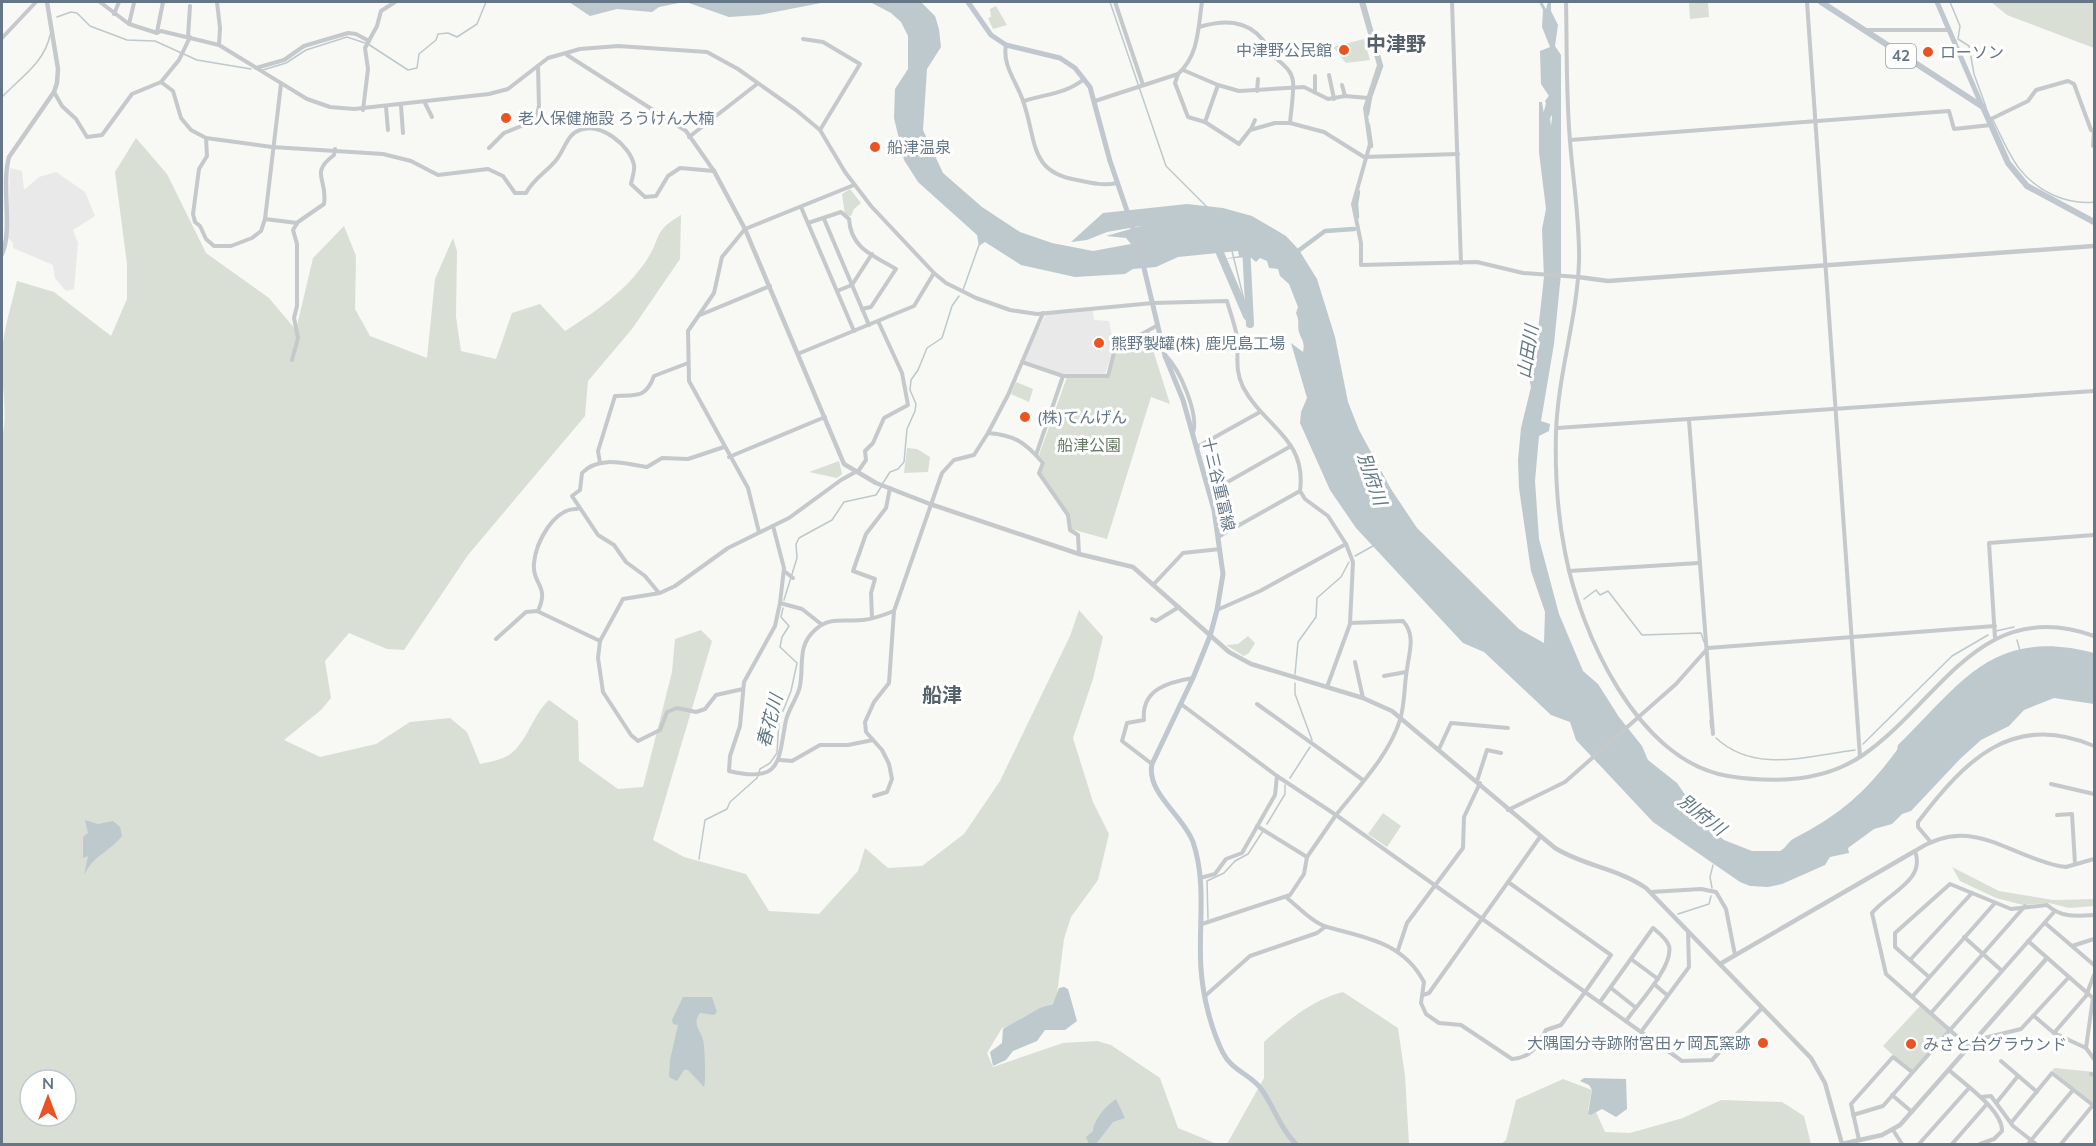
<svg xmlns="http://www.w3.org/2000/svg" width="2096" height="1146" font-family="Mulish,'Noto Sans JP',sans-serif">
<rect width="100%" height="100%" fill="#f8f8f4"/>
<g fill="#e8e9e8">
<path d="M10,168L22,171L24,190L39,177L56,172L85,192L95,216L73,230L78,243L74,289L66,291L55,278L53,265L13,248V243L8,238Z"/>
<path d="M1093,310L1094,320L1109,321L1114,348L1105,374H1061L1024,360L1045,316L1050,313Z"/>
</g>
<g fill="#d9dfd5" fill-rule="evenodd">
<path d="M1689,2H1708L1709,17L1690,19Z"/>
<path d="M1991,2H2094V48L2007,15Z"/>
<path d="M996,6L1007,25L993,29L988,18L991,17L990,9Z"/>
<path d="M1364,39L1370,60L1346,63L1333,47Z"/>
<path d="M136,138L167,174L206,253L269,298L296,330L313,258L344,226L356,256L355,309L370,336L427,358L435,279L453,238L457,251L456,317L461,351L496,359L512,313L540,304L565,331C595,312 626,291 646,261C663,236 651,233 681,215L680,259L632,329L588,381L585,416L468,555L404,650L387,649L349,633L325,661L331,698L321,710L284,740L320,757L376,744L410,722L450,718L467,732L480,764C487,762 496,761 503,758C526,749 531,716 549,700L578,721L579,761L618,789L643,787L672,672L675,639L701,630L712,641L653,840L684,857L746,874L769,911L819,914L858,871L865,848L888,868L922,866L964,834L1000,781L1070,636L1079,610L1103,637L1093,679L1073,738L1093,802L1109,834L1098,880L1071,917L1064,939L1056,1002L1020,1019L1012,1027L1002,1028L987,1053L993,1067L1063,1043L1097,1041L1111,1045L1160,1078L1178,1128L1217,1144H2V437C9,411 0,381 2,354C3,330 12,304 17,281L54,292L111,336L127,299V264L115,172ZM30,1080H66V1116H30Z"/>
<path d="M850,189L861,203L854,209L851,216L845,215L842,194Z"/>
<path d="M1148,334L1170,404L1151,397L1107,539L1071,529L1069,514L1041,473L1045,462L1039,455L1067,377L1109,378L1116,351Z"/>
<path d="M1016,382L1033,389L1029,402L1011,394Z"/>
<path d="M907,448L917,449L930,457L928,472L904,473Z"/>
<path d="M839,461L842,474L837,478L809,472Z"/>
<path d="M1248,636L1255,643L1249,653L1244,656L1226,645L1238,644Z"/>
<path d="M1383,813L1401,826L1387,847L1368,834Z"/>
<path d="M1952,867L1999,891L2053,900L2094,899V906L2069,908L2049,903L2023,905L1996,898L1960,881Z"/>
<path d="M1343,992L1398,1028L1405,1076L1409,1144H1227L1264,1078V1042C1287,1021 1312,1000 1343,992Z"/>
<path d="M1921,1005L1950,1030L1912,1072L1883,1046Z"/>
<path d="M2055,1068L2094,1072V1106L2052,1070Z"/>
<path d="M1563,1079L1592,1090L1588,1110L1591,1115L1596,1112L1605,1132L1630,1133L1683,1118L1721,1100L1782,1102L1804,1116L1811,1144H1501L1506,1140L1516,1100Z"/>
</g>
<g fill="#bdc9cd">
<path d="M569,2H684L659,7L652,12L617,9L590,16Z"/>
<path d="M686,2H826L759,15L729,17Z"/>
<path d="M870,2H921L935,16L939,29L941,47L927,69L923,130L943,173L982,207L1020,232L1052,243L1093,251L1131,244L1126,238L1106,236L1141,226L1107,232L1087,240L1071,242L1103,213L1187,204L1223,208L1252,216L1286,236L1299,250L1317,279L1335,337L1348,402L1359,430L1391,489L1417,528L1519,629L1544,643L1545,612L1531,571L1519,488L1518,460L1521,428L1531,387L1529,378L1536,349L1544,277L1542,229L1546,209L1539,152V102H1542L1549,144L1552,117L1545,101L1549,96L1541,84L1540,51L1550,47L1542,27L1543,10L1539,2H1542L1546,9L1548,2H1551V11L1558,25L1555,46L1561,55V274L1554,344L1541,421L1550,424L1549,431L1539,436L1535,481L1539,539L1559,614L1583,671L1598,684L1619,717L1642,746L1648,760L1677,783L1706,825L1724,840L1752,851H1780C1786,848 1787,843 1793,839C1841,814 1865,793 1897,750L1898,745C1963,681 1993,627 2094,653V704L2054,698L2024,710L2009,726L1981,740L1960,759L1911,811L1902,814L1892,824L1874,829L1848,848L1849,853L1830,857L1825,865L1782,884L1768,887L1750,886L1740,882L1653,822L1576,740L1570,722L1551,715L1484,652L1463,643L1356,528L1330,490L1300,423L1301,412L1307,398L1291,343L1303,352C1305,342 1302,341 1299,332C1297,325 1300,322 1296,313L1298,307L1289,284L1280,276L1278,269L1269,268L1267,261L1260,258L1256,262L1250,257L1223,259L1239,256L1238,251L1178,257L1156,267L1133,269L1125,274L1075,277L1021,265L985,242L979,246L977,235L918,182L904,160L894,118L895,89L908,69V36L901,22L891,13Z"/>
<path d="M85,820L98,824L113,821L120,827L122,836C108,853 94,855 84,875L88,856L83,858V837L88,833Z"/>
<path d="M1064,987L1068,989L1077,1021L1065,1030H1045L1037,1041L1013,1051L1006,1060L993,1066L990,1052L1002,1043L1003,1029L1040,1008L1053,1004L1059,988Z"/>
<path d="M683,997H712L717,1012L714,1015L700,1013C692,1024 700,1029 703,1040C705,1046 706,1084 704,1087L688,1070H684L677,1081L669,1077L670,1060L678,1025L673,1024L672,1020Z"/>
<path d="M1584,1078L1626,1079L1627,1109L1616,1117L1602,1109L1591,1115L1588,1114L1592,1090L1589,1085L1580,1081Z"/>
<path d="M1116,1099L1125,1118L1113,1122L1096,1144H1089L1086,1137L1093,1131C1094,1119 1106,1106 1116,1099Z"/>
</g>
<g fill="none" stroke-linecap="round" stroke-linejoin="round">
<g stroke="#bdc9cd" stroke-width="1.5">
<path d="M1110,2L1166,166L1208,208"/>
<path d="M1950,2L1960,26L1958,39L1969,46L1974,74L1986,107"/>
<path d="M57,17L71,12L77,13L90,26L127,40L155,41L197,60L251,69"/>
<path d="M263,70L286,63L306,50L347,37L368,44L408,70L417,68L419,54L436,40L438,34L448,33L457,37L477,24L486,2"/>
<path d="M2,97C20,78 45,62 50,35"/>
<path d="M1993,120C2010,154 2017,178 2053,195C2067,201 2079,204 2094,202"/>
<path d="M2,200V221"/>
<path d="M1232,251L1250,324"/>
<path d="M963,290L979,245"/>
<path d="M883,483L890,472L898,469L904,462L907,429L915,411L916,404L910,390L911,380L918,370L927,348L942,338L952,306L959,296"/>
<path d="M1355,556L1373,546"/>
<path d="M1584,599L1596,590L1600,595L1608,591L1642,635L1701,633L1704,642"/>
<path d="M784,600L797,558L796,544L799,538L832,520L844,502L876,495L881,487"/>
<path d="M1996,631L2014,627"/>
<path d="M2017,640L2020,651"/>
<path d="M1295,674L1298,642L1316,617L1317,598L1341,577L1349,562"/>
<path d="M1295,683V694L1312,740"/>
<path d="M1710,721L1711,728"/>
<path d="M1716,738C1755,774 1807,756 1855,750"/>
<path d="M1863,744L1952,656L1988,635"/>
<path d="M1290,778L1310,747"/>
<path d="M1267,824L1285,794V785"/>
<path d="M699,859L705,820L727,809L730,802L757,778L760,769L770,763L777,753L779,721L791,691L797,663L780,647L782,637L789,626L781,617L783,608"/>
<path d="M1712,888L1710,877L1713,865"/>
<path d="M1678,914L1709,904L1711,896"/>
<path d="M1208,919L1207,881L1224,873L1235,861L1248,854L1263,831"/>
</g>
<g stroke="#bdc9cd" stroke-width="4.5">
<path d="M1363,2L1381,66L1370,97L1367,114"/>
<path d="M1368,125L1371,146"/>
<path d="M1357,217L1356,204L1358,192"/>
<path d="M1299,255L1298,251L1325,231L1354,229"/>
</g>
<g stroke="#bdc9cd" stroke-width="8">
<path d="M1551,100L1546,119L1551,155"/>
<path d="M1217,246L1247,316"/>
<path d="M1246,246L1250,324"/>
</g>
<g stroke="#c5c9cc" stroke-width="4">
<path d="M100,2L129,24L157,33L161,31L219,45L307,99L330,107L354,109L489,94L508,89L548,58L580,49L618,46L707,52L738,69L796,110L820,130L845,172L871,206L934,273L946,283L976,298L1010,310L1037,314L1153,303L1227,301C1230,312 1235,325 1237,337C1239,355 1234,369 1243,387C1264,427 1307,438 1300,491L1305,499L1328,516L1346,544L1353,562L1350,623L1403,621C1416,635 1409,653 1407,669C1404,686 1405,704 1400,720C1389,755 1359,786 1336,815L1585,992L1611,955L1508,882"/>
<path d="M217,2L220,28L219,45"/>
<path d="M1115,2L1143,85"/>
<path d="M1361,2L1379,65L1365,108L1370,144L1353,204L1361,243V265L1477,262L1523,273L1578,277"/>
<path d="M1452,2L1461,263"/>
<path d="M1566,2C1567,48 1566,95 1570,141C1573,181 1580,221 1579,262C1577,319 1558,374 1556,432C1555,472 1557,512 1565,552C1580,632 1637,761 1728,776C1772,783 1824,782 1863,755C1940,702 1980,595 2094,636"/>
<path d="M1807,2L1860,757"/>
<path d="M114,14L119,2"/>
<path d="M129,24L134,3"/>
<path d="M1865,30H1949"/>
<path d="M157,32L163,2"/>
<path d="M188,37L190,6"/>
<path d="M2,38L36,2"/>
<path d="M803,39L823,42L860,64L820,130"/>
<path d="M1006,45C1002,66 1017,82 1023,101C1037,139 1028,172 1077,180C1091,183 1103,186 1117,183"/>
<path d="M567,55L686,131L714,171"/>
<path d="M256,68L284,60L304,46L348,33L356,34L369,41"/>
<path d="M1183,70L1218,85L1205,122"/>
<path d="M1178,74L1175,83L1188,117L1205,122L1239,144L1250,130L1275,123H1290C1291,110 1294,94 1293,81C1291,67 1278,62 1270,52C1267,49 1266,44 1263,40C1246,19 1223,20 1199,27"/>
<path d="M1329,75L1334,99"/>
<path d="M161,82L173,91L181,118L191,130L206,138L272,147L383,154L411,161L438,175L488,169L503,176L515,193H526C534,178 547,172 557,159C565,149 567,134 580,130C600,122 630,145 634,165C635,171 632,178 631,184L645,197L656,196L668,176L680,168L714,171"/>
<path d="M1218,85L1239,91L1304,87L1328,99L1345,96L1368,98"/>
<path d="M1342,85L1345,96"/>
<path d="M1315,90V76"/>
<path d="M1257,91L1258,79"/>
<path d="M54,92L62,106L76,119L87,137L102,135L132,94L161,82L179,60L190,37"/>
<path d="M1024,101C1045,94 1066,94 1084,79"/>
<path d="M1095,101L1178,74C1199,55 1198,28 1202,2"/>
<path d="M425,103L432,117"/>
<path d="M401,106L403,133"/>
<path d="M386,107L388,130"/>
<path d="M363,110L368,69L365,48L377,26L381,11L395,2"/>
<path d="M1989,120L2028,101L2036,90L2068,81L2074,84L2091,130L2094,131"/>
<path d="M1290,123L1324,132L1364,157L1458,154"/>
<path d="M1251,129L1255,120"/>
<path d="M689,137L757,84"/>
<path d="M206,138L207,156L199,169L193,214L195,222L200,226L206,239L214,246H231L252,238L261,231L265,219L281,84"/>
<path d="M1570,140L1949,111L1954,129L1991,125"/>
<path d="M2093,146L2094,131"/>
<path d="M489,148L504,133L536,120L539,106L538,66"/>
<path d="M801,207L854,331"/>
<path d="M265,219L297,223"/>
<path d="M824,219L869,325"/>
<path d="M808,223L841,212L849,219C851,249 873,255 896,269L871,307L862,309"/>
<path d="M837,291L852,285L872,254"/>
<path d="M700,315L770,286"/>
<path d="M800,353L914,306L934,273"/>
<path d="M1166,356C1180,370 1199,414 1193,433"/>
<path d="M292,360L298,338L294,318L297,306V244L293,230L298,222L324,204C328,178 309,174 334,155L335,149"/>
<path d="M1022,362L1063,376H1108L1115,349L1158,325"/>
<path d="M1689,420L1713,734"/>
<path d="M1557,428L2094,391"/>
<path d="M988,433C1015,435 1026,443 1043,463L1039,473L1068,515L1070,530L1078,535L1079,554"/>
<path d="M1197,447L1260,412"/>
<path d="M1036,455L1063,376"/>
<path d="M729,457L825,417"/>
<path d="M600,463L598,451L615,396C637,395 646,398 654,376L688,363"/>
<path d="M1210,492L1291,446"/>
<path d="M773,526L784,568L780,603L775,626L744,682L740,726L730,756L729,771C783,784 778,760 786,720C789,708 798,697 800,686C804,664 797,646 815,630C829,616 846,622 863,620C874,619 884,615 894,611"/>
<path d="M759,532L748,488L689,381L688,331L714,293L722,257L745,229L854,185"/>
<path d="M1218,537L1300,491"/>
<path d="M784,571L793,578"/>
<path d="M1569,571L1699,563"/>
<path d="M1153,585L1183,553L1220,549"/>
<path d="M659,593L645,576L626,562L614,545L598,535L572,496L580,490L582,473C599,455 626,464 647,467L662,458L688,459L724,447"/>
<path d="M780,603L802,609L821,624"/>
<path d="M1217,610L1260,591L1346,544"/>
<path d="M538,611C550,585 532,585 534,563C536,542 554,508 577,509"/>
<path d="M872,618L871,593L875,579L853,571L866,534L886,508L890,488"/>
<path d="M1152,619L1156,621L1179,607"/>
<path d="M1995,638L1989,543L2094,535"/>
<path d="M496,639L526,612L537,611L600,641"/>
<path d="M1355,662L1363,698"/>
<path d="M1384,676L1406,672"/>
<path d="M1327,687L1350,624"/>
<path d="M743,689L716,695L705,709L696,712L677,708L667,712L660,730L638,741L631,735L603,692L598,658L600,641L623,599L660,593L675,586L728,548L789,518L841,480L859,470L866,460L865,451L873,443L884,418L908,405L902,373L878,321"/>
<path d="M1181,704L1277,776L1336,815L1307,857L1304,874L1290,895L1202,924"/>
<path d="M1257,704L1363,780"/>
<path d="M1439,749L1451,723L1508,728"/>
<path d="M780,760L792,761L820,745H848L873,740"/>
<path d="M1152,764L1122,741L1127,723L1144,720C1141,689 1169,682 1193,678"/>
<path d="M1477,781L1487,750L1501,753"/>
<path d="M2051,784L2094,794"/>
<path d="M874,796L887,792L892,779L889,764L882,750L866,732L865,722L874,702L889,683L894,611L942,473L954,460L974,455L988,433L1008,395L1043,313"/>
<path d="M1508,810L1565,782L1676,684L1708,648L1995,626"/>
<path d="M2057,815L2072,814L2075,864"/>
<path d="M1257,826L1307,857"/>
<path d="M1929,840L1918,827V822C1965,760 2013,711 2094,746"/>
<path d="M1200,878L1215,874L1226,859L1242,853L1275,795L1277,776"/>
<path d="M1651,892L1701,889L1716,892L1726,909L1735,955"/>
<path d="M1286,897C1297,906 1313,923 1327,927C1366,938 1403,942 1424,982L1421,1003L1426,1014L1439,1023L1461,1025L1512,1059C1531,1058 1538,1046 1546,1030L1561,1025L1585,992L1641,1032L1689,967L1688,931"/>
<path d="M2045,923L2094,965"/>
<path d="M1964,937L2001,970"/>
<path d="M2028,941L2093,998L2086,1048L2054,1033L2034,1016"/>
<path d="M2072,946L2094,939"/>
<path d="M1398,950L1407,923L1463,848L1464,817L1480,783"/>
<path d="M1631,959L1658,979"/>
<path d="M1910,960L1972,893"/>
<path d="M1929,977L1895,947V933L1950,884L2011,909L2047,905C2061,918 2077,916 2094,915"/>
<path d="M1654,984L1667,995"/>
<path d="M1611,988L1635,1007"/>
<path d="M1423,995L1429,993L1540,837"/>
<path d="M1205,996L1250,956L1317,933L1325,927"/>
<path d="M1912,997L1995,903"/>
<path d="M1600,1002L1653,928C1659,933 1667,939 1669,946C1674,966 1637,1005 1626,1021"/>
<path d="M1931,1013L2025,906"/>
<path d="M1641,1032L1682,1061L1712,1060L1762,1008"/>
<path d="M2054,1033L2086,996L2094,975"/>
<path d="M1976,1040L2021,1029L2069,977"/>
<path d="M1969,1047L1886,974L1872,913C1888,893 1926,881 1915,851C1970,814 2004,854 2059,866L2066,867L2094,859"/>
<path d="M2086,1048L2094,1059"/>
<path d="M2001,1061L2037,1092"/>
<path d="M1949,1070C1964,1084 2003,1110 2002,1131L1994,1139L1980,1144"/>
<path d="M2091,1074L2094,1075"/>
<path d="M1892,1095L1912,1112"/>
<path d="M1981,1097L1991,1096L2013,1126L2036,1144"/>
<path d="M1997,1102L2018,1076"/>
<path d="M1853,1115L1883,1106L2054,912"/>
<path d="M2011,1123L2052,1073L2094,1106"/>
<path d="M1893,1130L1902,1144"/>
<path d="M1859,1140L1851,1104L1893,1057L1912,1072"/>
<path d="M1919,1144L1969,1088"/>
<path d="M1952,1144L1987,1104"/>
<path d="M2028,1144L2073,1090"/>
<path d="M2061,1144L2093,1105"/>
</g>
<g stroke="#c5c9cc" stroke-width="4.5">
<path d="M714,171L745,229L844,464L876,483L930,504L1079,554L1133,567L1229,652L1251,664L1363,698L1392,711L1555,848C1584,866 1617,868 1646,888L1811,1058L1825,1083L1842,1144L1882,1135L1900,1125L2047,958"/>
<path d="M2,254C13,230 1,186 9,157L54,92L57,83L58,69L47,2"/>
<path d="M1578,277L1608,281L2094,246"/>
<path d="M1720,964L1915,851"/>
</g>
<g stroke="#c0c7ce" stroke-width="5">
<path d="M968,2L991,35L1006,45L1060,58L1075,68L1090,87L1110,161L1138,243L1165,356L1183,400L1214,510L1223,574L1217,610L1210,636L1193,678L1152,764C1146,793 1183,815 1193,842C1207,883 1198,927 1201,969C1203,997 1211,1029 1223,1053C1232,1071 1252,1075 1262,1090C1275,1109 1280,1128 1296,1144"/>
<path d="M1937,2L1982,106"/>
</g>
<path stroke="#c0c7ce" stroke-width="6" d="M1821,2L1983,107L2008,163L2027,186L2094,222"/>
</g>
<g fill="#ea5322" stroke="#fff" stroke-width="2">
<circle cx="1344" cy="50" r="6"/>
<circle cx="1928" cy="52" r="6"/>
<circle cx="506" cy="118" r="6"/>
<circle cx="875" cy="147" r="6"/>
<circle cx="1099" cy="343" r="6"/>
<circle cx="1025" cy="417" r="6"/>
<circle cx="1763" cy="1043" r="6"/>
<circle cx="1911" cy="1044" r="6"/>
</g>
<g text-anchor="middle" stroke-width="6" stroke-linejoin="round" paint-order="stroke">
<rect fill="#fff" stroke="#93a0ab" stroke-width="1.5" x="1886" y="44" width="30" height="24" rx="4.5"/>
<g font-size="15" font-weight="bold" fill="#657787">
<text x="1901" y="61">42</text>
</g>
<g font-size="16" fill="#657787" stroke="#fff" text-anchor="start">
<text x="1332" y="56" text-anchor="end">中津野公民館</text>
<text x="1940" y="58">ローソン</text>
<text x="518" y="124">老人保健施設 ろうけん大楠</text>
<text x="887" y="153">船津温泉</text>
<text x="1111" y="349">熊野製罐(株) 鹿児島工場</text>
<text x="1037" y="423">(株)てんげん</text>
<text x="1751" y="1049" text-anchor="end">大隅国分寺跡附宮田ヶ岡瓦窯跡</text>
<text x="1923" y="1050">みさと台グラウンド</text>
</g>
<g font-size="16" fill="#657861" stroke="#fff">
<text x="1089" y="451">船津公園</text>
</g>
<g font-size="16" fill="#657787" stroke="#fff">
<text transform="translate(1219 484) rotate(77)" y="6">十三谷重富線</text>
</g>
<g font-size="18" font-style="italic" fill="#617983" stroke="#fff">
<text transform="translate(1528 352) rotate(-81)" y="6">山田川</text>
<text transform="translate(1372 479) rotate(71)" y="6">別府川</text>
<text transform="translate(770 721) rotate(-75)" y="6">春花川</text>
<text transform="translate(1702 815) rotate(38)" y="6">別府川</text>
</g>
<g font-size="20" font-weight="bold" fill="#54616b" stroke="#fff">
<text x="1396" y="51">中津野</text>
<text x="942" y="702">船津</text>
</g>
</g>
<rect width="2096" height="1146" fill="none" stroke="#657787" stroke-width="6"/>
<g transform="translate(48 1098)"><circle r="28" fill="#ffffff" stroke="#c1c9cf" stroke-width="1.5"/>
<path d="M0-4.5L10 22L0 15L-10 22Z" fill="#ea5322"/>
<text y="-9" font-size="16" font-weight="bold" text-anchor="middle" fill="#657787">N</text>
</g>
</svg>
